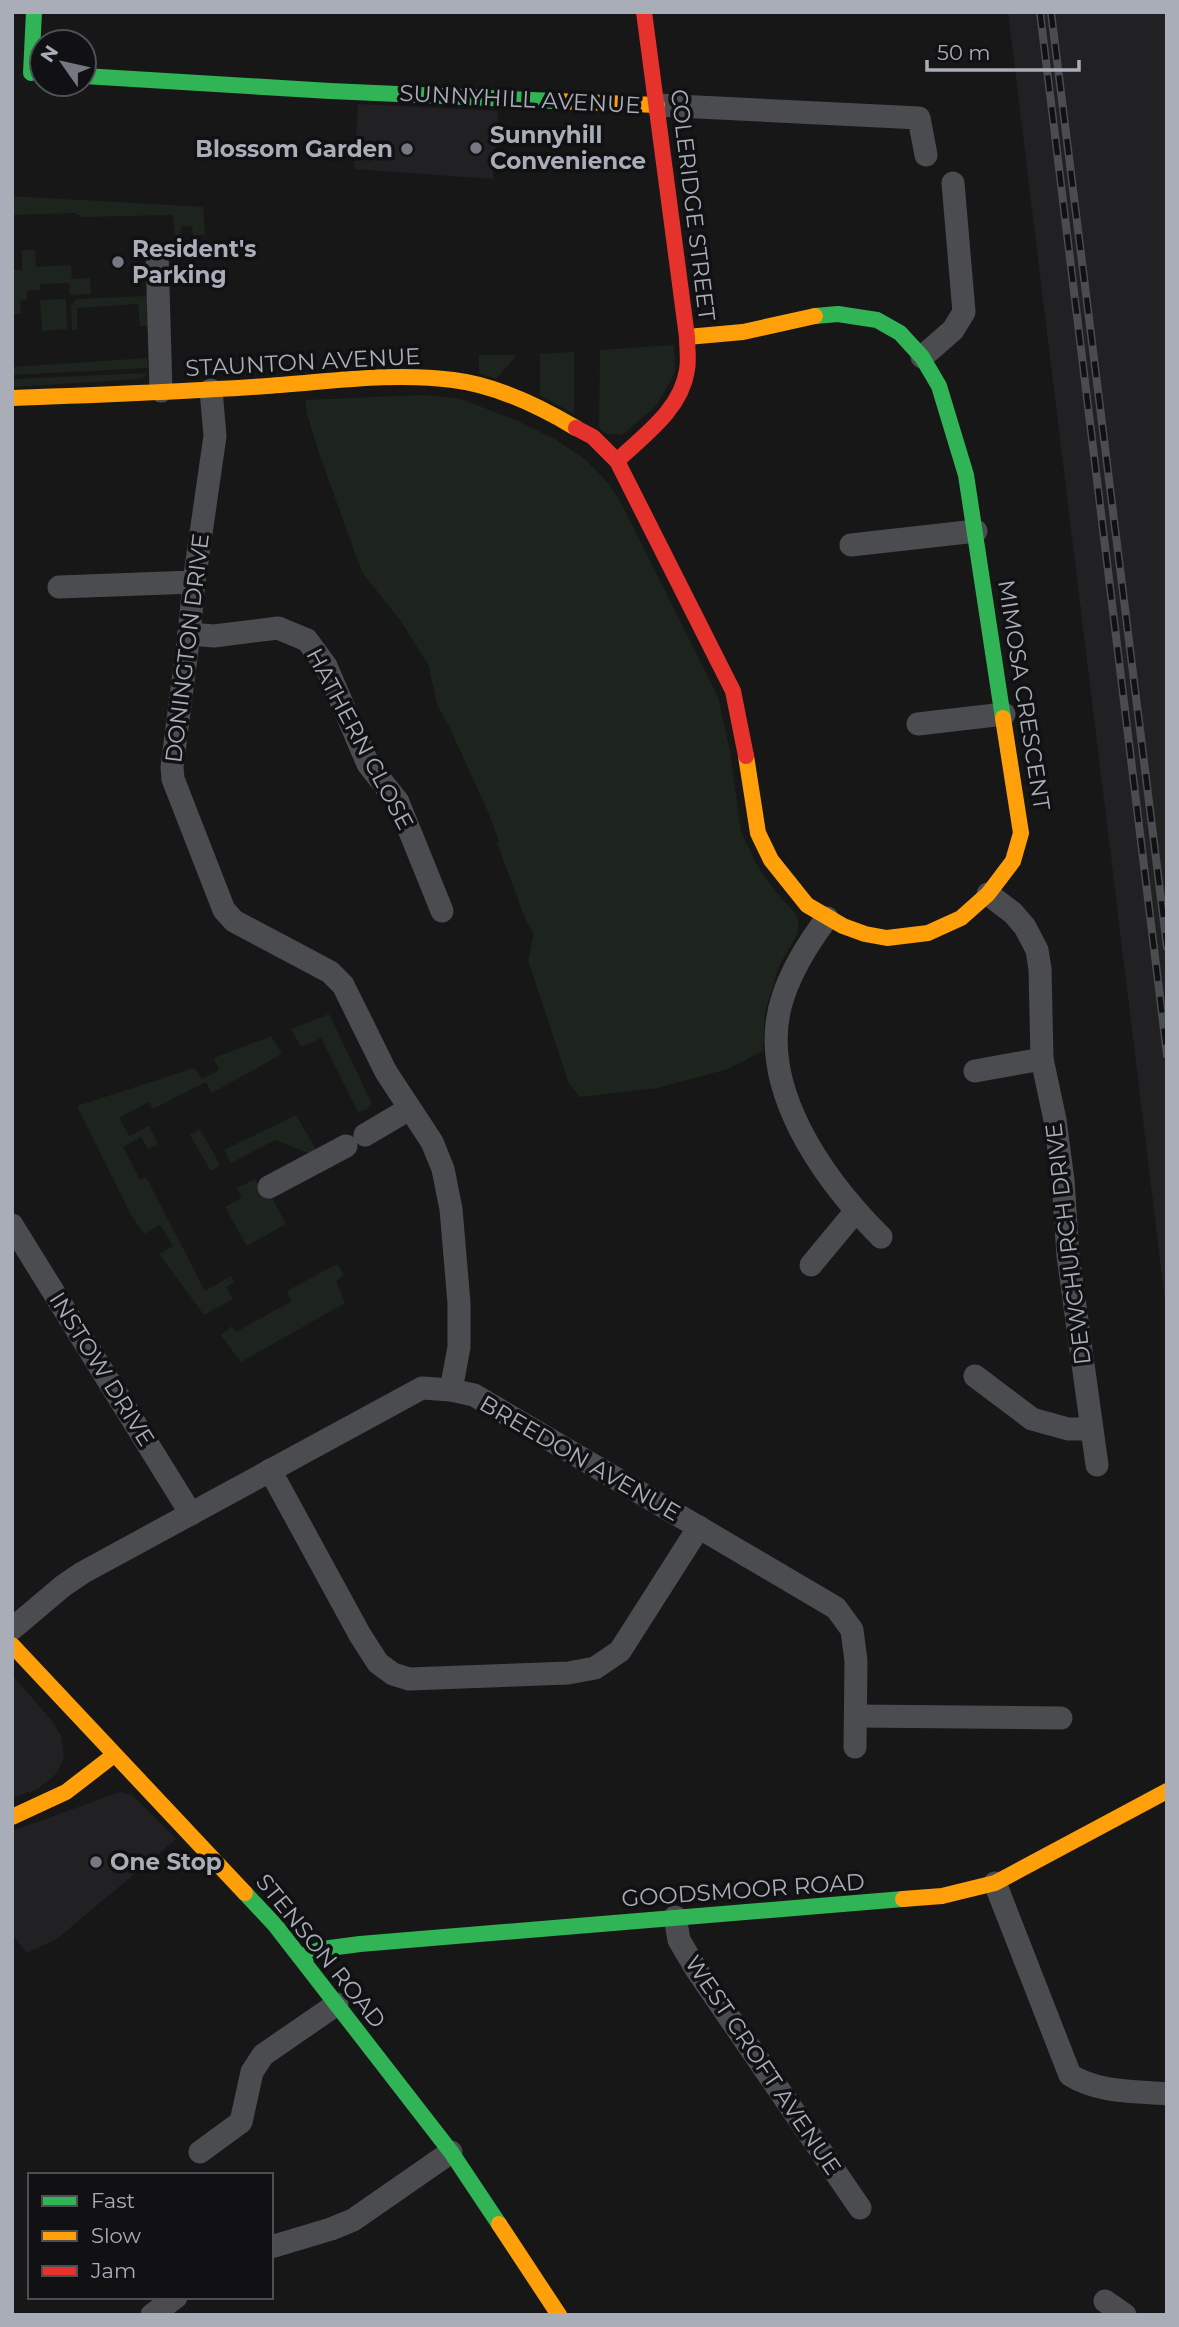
<svg xmlns="http://www.w3.org/2000/svg" width="1179" height="2327" font-family="Montserrat,sans-serif">
<rect width="100%" height="100%" fill="#171717"/>
<g fill="#212123">
<path d="M1008,12H1167V630H1165L1167,646V1317Z"/>
<path d="M358,104L498,111L493,179L354,169Z"/>
<path d="M12,1675L52,1721L61,1736L64,1758L56,1774L38,1789L12,1798Z"/>
<path d="M120,1792L132,1795L176,1839L58,1938L27,1953L12,1934V1831Z"/>
</g>
<g fill="#1d241e">
<path d="M12,196L203,207L205,235H193L192,226L181,227V236H175L173,215L82,217L75,213L12,215Z"/>
<path d="M22,250H35L36,267L71,265L72,279L90,278L91,294L70,295L69,283L40,284V290L27,291V300L20,301L21,314H12V270H22Z"/>
<path d="M147,296L148,326H140L138,304L77,308V330H72L71,306L76,299Z"/>
<path d="M66,299L67,329L42,331L40,300Z"/>
<path d="M674,345L675,372L657,405L622,435L606,434L599,428L600,350Z"/>
<path d="M574,352V414L540,395V354Z"/>
<path d="M479,355H517L496,379L479,373Z"/>
<path d="M147,358L148,368L12,375V367Z"/>
<path d="M148,373L142,379L12,387V379Z"/>
<path d="M425,395L461,399L518,421L555,439L586,460L608,483L619,499L718,697L730,751L741,832L758,867L774,890L794,912L798,919V933L779,966L765,1012L763,1051L728,1069L657,1088L580,1097L569,1084L528,960L534,934L525,918L497,843L499,841L488,812L449,726L437,705L429,666L402,623L362,572L320,456L307,414L305,400Z"/>
<path d="M329,1014L372,1104L367,1109L358,1112L321,1038L301,1047L291,1029Z"/>
<path d="M271,1036L282,1054L212,1093L206,1082L153,1109L149,1102L119,1118L129,1136L149,1126L158,1144L148,1149L141,1137L123,1147L140,1180L146,1177L205,1291L231,1276L234,1282L226,1287L233,1299L204,1315L159,1254L173,1246L160,1225L144,1234L130,1213L77,1106L194,1068L202,1079L219,1070L214,1058Z"/>
<path d="M296,1115L318,1153L313,1155L275,1140L231,1163L224,1150Z"/>
<path d="M200,1129L220,1165L211,1171L190,1135Z"/>
<path d="M255,1179L266,1198L271,1196L286,1224L247,1246L225,1207L242,1198L237,1188Z"/>
<path d="M337,1264L344,1275L336,1281L345,1303L241,1362L221,1335L232,1326L236,1332L292,1301L287,1291Z"/>
</g>
<g fill="none" stroke-linecap="round" stroke-linejoin="round">
<g stroke="#4b4c50" stroke-width="23">
<path d="M657,105L919,118L926,155"/>
<path d="M157,253L161,391"/>
<path d="M922,357L953,330L964,312L953,183"/>
<path d="M211,390L215,436L194,582L189,634L172,767L173,779L224,910L234,921L330,972L343,985L386,1072L432,1142L443,1169L451,1209L459,1303V1347L451,1390"/>
<path d="M851,545L976,531"/>
<path d="M59,587L194,582"/>
<path d="M189,634L214,636L278,628L307,640L326,666L368,764L398,802L442,911"/>
<path d="M918,724L1004,714"/>
<path d="M988,894L1013,913L1025,927L1037,950L1040,969L1042,1059L1055,1120L1063,1180L1068,1256L1097,1465"/>
<path d="M827,918C809,942 792,969 783,997C754,1084 823,1179 881,1237"/>
<path d="M975,1071L1042,1059"/>
<path d="M365,1135L409,1109"/>
<path d="M269,1187L346,1146"/>
<path d="M12,1225L191,1514"/>
<path d="M811,1265L855,1212"/>
<path d="M975,1376L1032,1419L1068,1429H1090"/>
<path d="M270,1470L360,1635L378,1663L393,1674L409,1679L568,1673L595,1668L620,1651L699,1527"/>
<path d="M12,1629L63,1586L82,1573L422,1388L451,1390L474,1395L836,1608L852,1630L856,1661L855,1747"/>
<path d="M856,1716L1061,1718"/>
<path d="M995,1883L1070,2075C1099,2093 1134,2091 1167,2094"/>
<path d="M675,1917L679,1940L696,1969L860,2208"/>
<path d="M200,2152L241,2122L252,2072L263,2055L337,2004"/>
<path d="M271,2247L331,2229L353,2220L451,2152"/>
<path d="M1105,2301L1125,2315"/>
<path d="M152,2315L176,2297"/>
</g>
<g stroke="#30b455" stroke-width="16">
<path d="M31,73L34,12"/>
<path d="M84,76L330,91L555,101"/>
<path d="M815,316L838,314L877,320L900,333L922,357L939,386L966,475L1003,718"/>
<path d="M245,1893L275,1925L451,2152L499,2224"/>
<path d="M300,1957L322,1949L360,1944L903,1899"/>
</g>
<g stroke="#ff9f0a" stroke-width="16">
<path d="M555,101L657,105"/>
<path d="M687,337L743,332L815,316"/>
<path d="M12,398C97,395 182,392 267,386C328,382 392,372 453,380C496,385 539,406 576,428"/>
<path d="M746,756L758,833L771,860L807,905L843,926L865,934L887,938L928,933L961,918L988,894L1013,861L1021,833L1003,718"/>
<path d="M12,1645L245,1893"/>
<path d="M12,1817L66,1792L114,1755"/>
<path d="M903,1899L942,1896L995,1883L1167,1791"/>
<path d="M499,2224L559,2315"/>
</g>
<g stroke="#e5322d" stroke-width="16">
<path d="M576,428L593,437L617,461L733,691L746,756"/>
<path d="M617,461C644,435 681,410 687,370C689,360 687,348 687,337L644,12"/>
</g>
<g stroke="#4b4c4f" stroke-width="8">
<g id="rail">
<path d="M1040,12L1167,1055"/>
<path d="M1051,12L1167,947"/>
</g>
</g>
<use href="#rail" stroke="#111113" stroke-width="5" stroke-dasharray="16" stroke-linecap="butt"/>
</g>
<g fill="#757880" stroke="#111113" stroke-width="2.5">
<circle cx="476" cy="148" r="7"/>
<circle cx="407" cy="149" r="7"/>
<circle cx="118" cy="262" r="7"/>
<circle cx="96" cy="1862" r="7"/>
</g>
<g text-anchor="middle" stroke-width="7" stroke-linejoin="round" paint-order="stroke">
<g font-size="23" fill="#a8adb8" stroke="#111113">
<text transform="translate(520 99) rotate(3)" y="8">SUNNYHILL AVENUE</text>
<text transform="translate(693 205) rotate(83)" y="8">COLERIDGE STREET</text>
<text transform="translate(303 362) rotate(-3)" y="8">STAUNTON AVENUE</text>
<text transform="translate(187 648) rotate(-83)" y="8">DONINGTON DRIVE</text>
<text transform="translate(1024 695) rotate(81)" y="8">MIMOSA CRESCENT</text>
<text transform="translate(360 739) rotate(62)" y="8">HATHERN CLOSE</text>
<text transform="translate(1068 1244) rotate(-97)" y="8">DEWCHURCH DRIVE</text>
<text transform="translate(102 1369) rotate(58)" y="8">INSTOW DRIVE</text>
<text transform="translate(580 1458) rotate(30)" y="8">BREEDON AVENUE</text>
<text transform="translate(743 1890) rotate(-4)" y="8">GOODSMOOR ROAD</text>
<text transform="translate(321 1951) rotate(51)" y="8">STENSON ROAD</text>
<text transform="translate(763 2065) rotate(56)" y="8">WEST CROFT AVENUE</text>
</g>
<g font-size="23" font-weight="bold" fill="#a8adb8" stroke="#111113" text-anchor="start">
<text x="490" y="143">Sunnyhill<tspan x="490" dy="26">Convenience</tspan></text>
<text x="393" y="157" text-anchor="end">Blossom Garden</text>
<text x="132" y="257">Resident's<tspan x="132" dy="26">Parking</tspan></text>
<text x="110" y="1870">One Stop</text>
</g>
</g>
<rect width="1179" height="2327" fill="none" stroke="#a8adb8" stroke-width="28"/>
<rect x="28" y="2173" width="245" height="126" fill="#111113" stroke="#4d4f55" stroke-width="2"/>
<rect x="42" y="2196" width="35" height="10" fill="#30b455" stroke="#4d4f55" stroke-width="2"/>
<text x="91" y="2208" font-size="21" fill="#a8adb8">Fast</text>
<rect x="42" y="2231" width="35" height="10" fill="#ff9f0a" stroke="#4d4f55" stroke-width="2"/>
<text x="91" y="2243" font-size="21" fill="#a8adb8">Slow</text>
<rect x="42" y="2266" width="35" height="10" fill="#e5322d" stroke="#4d4f55" stroke-width="2"/>
<text x="91" y="2278" font-size="21" fill="#a8adb8">Jam</text>
<g transform="translate(63 63) rotate(304)"><circle r="33" fill="#111113" stroke="#4d4f55" stroke-width="2"/>
<path d="M0-5L12 26L0 18L-12 26Z" fill="#757880"/>
<text y="-10" font-size="19" font-weight="bold" text-anchor="middle" fill="#a8adb8">N</text>
</g>
<path d="M927 60v10h152v-10" fill="none" stroke="#a8adb8" stroke-width="3.5"/>
<text x="937" y="60" font-size="21" fill="#a8adb8" stroke="#111113" stroke-width="5" paint-order="stroke">50 m</text>
</svg>
